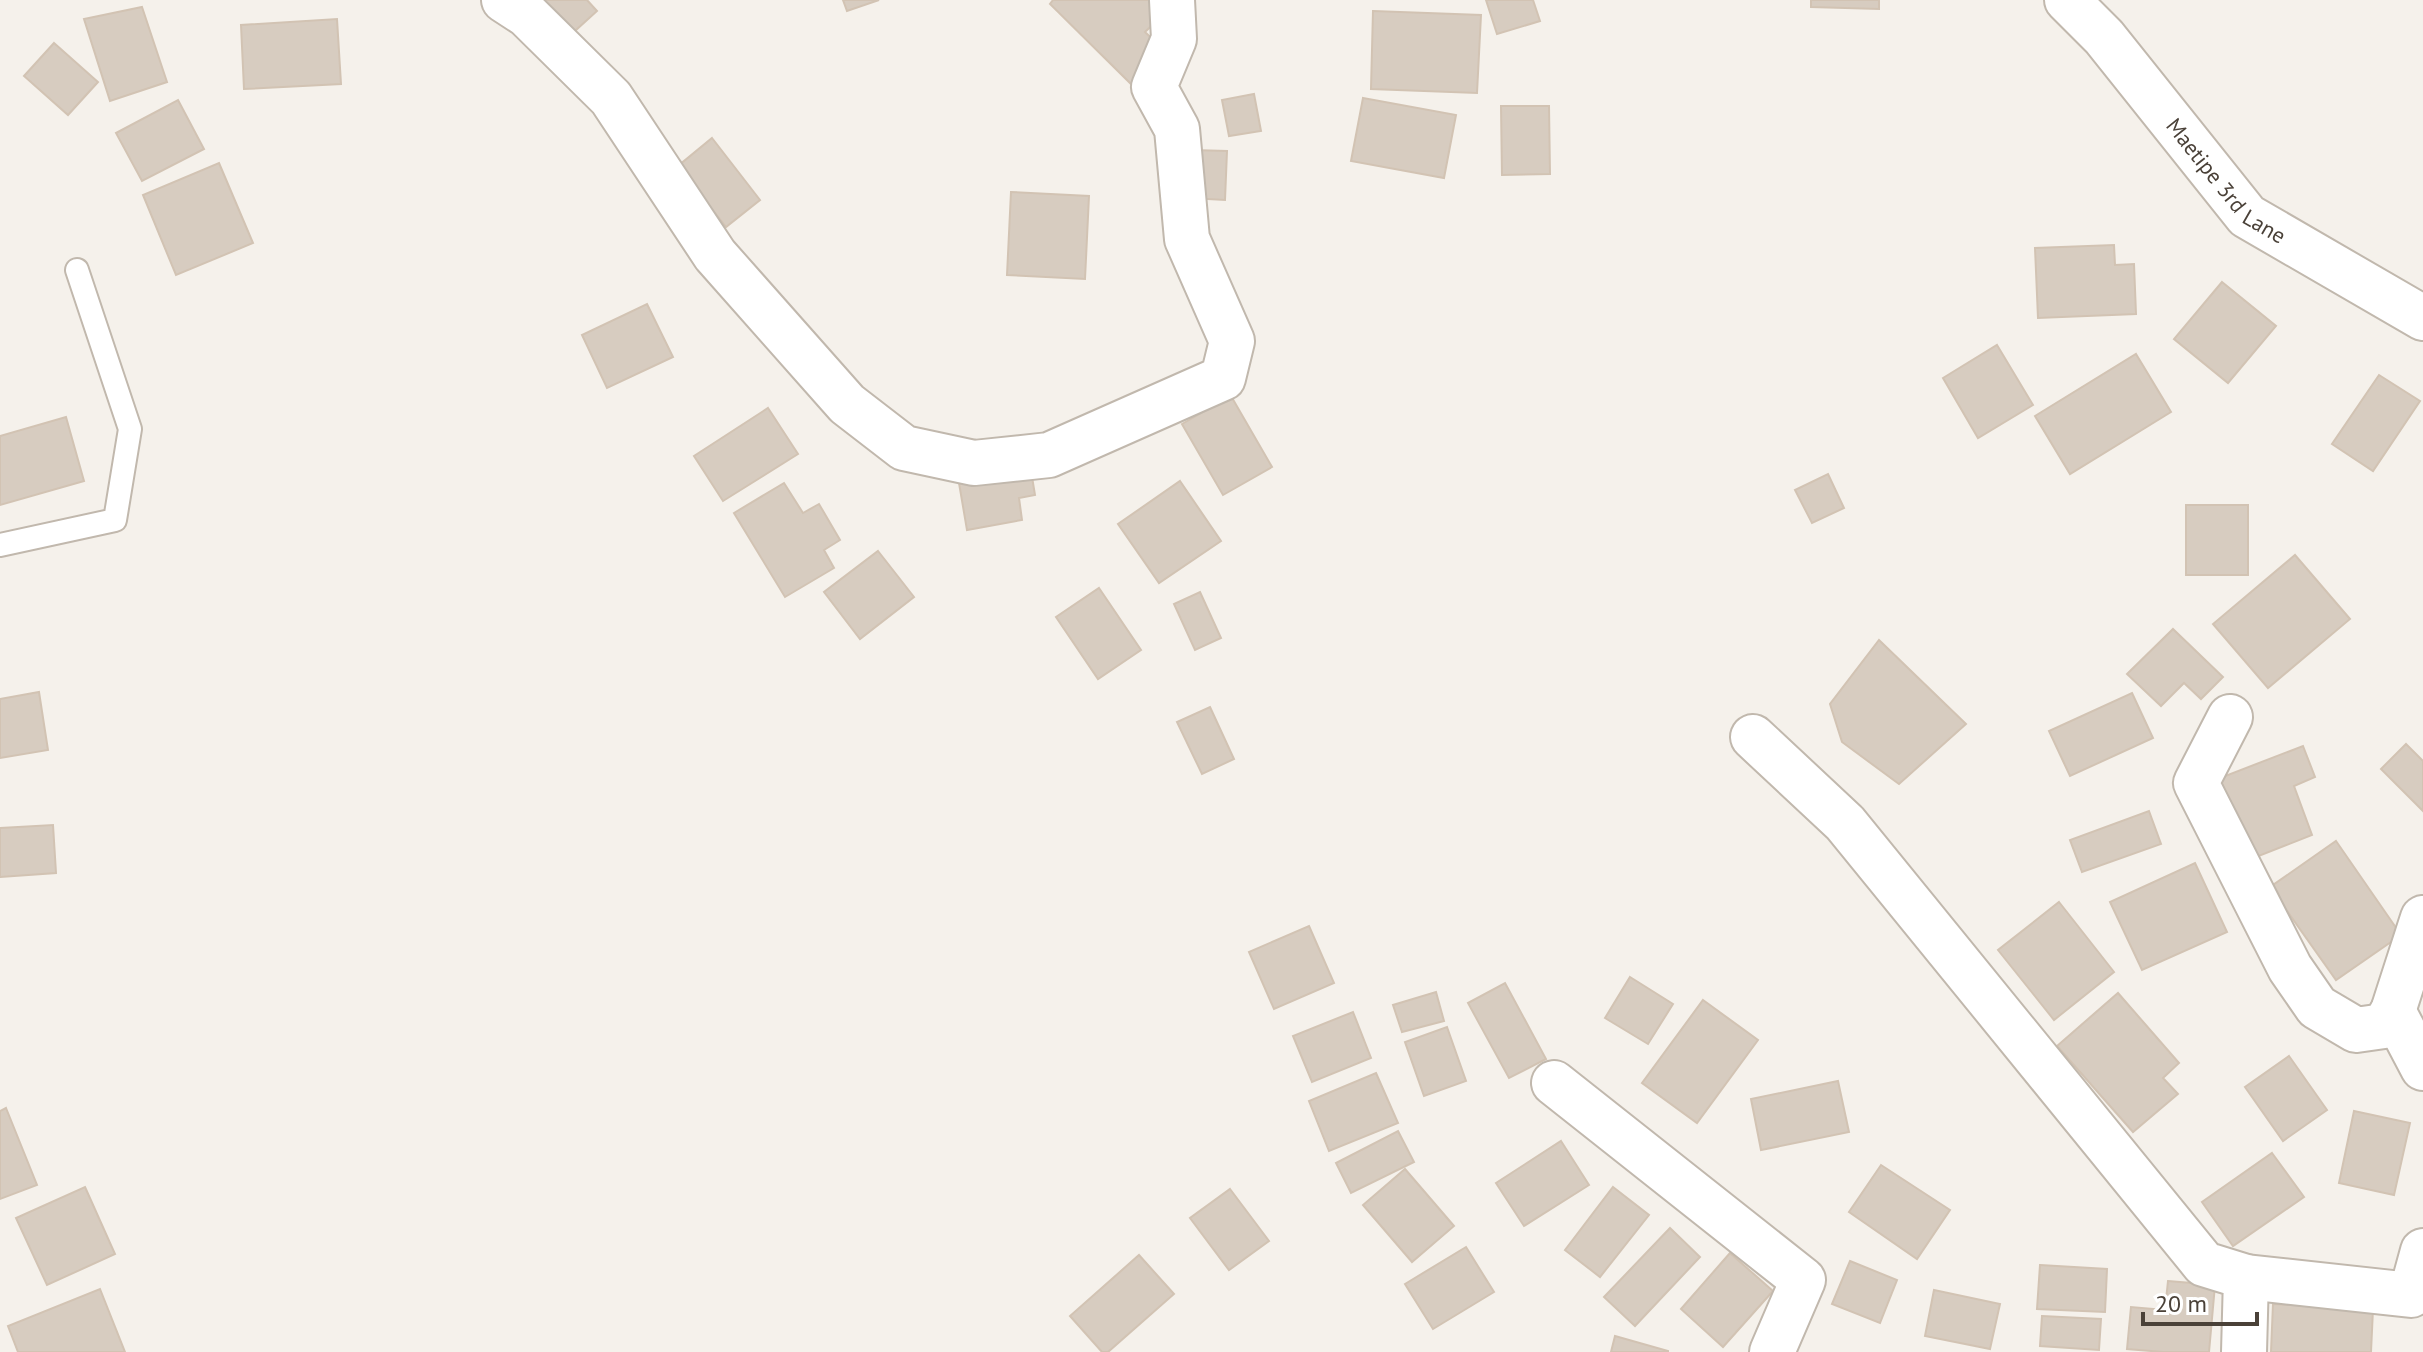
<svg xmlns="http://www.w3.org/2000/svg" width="2423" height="1352" font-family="'PT Sans',sans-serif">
<rect width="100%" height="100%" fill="#f5f1eb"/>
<g fill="#d7ccc0" stroke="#d2c3b3" stroke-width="2">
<path d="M529,0H587L597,11L565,40Z"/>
<path d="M843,0H879L847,11Z"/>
<path d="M1053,0H1151L1165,13L1145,32L1166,52L1133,86L1050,4Z"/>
<path d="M1486,0H1533L1540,21L1497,34Z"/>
<path d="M1811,0H1879V9L1811,7Z"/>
<path d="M142,7L167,82L110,101L84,19Z"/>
<path d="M1373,11L1481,15L1477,93L1371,89Z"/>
<path d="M337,19L341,84L244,89L241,25Z"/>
<path d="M54,43L98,82L68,115L24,76Z"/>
<path d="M1254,94L1261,131L1229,136L1222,100Z"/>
<path d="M1363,98L1456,115L1444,178L1351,161Z"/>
<path d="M178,100L204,149L142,181L116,133Z"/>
<path d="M1501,106H1549L1550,174L1502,175Z"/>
<path d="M712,138L760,200L726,227L678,166Z"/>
<path d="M1192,150L1227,151L1225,200L1190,198Z"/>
<path d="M219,163L253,243L176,275L143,195Z"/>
<path d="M1011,192L1089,196L1085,279L1007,275Z"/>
<path d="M2114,245L2115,265L2134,264L2136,314L2038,318L2035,248Z"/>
<path d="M2222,282L2276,326L2228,383L2174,339Z"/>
<path d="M647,304L673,357L607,388L582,335Z"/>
<path d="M1997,345L2033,405L1978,438L1943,378Z"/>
<path d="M2136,354L2171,412L2070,474L2035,416Z"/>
<path d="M2379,375L2420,401L2373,471L2332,444Z"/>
<path d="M1231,396L1272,467L1223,495L1182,424Z"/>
<path d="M768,408L798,454L723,501L694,456Z"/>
<path d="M66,417L84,481L0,505V436Z"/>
<path d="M1031,471L1035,495L1019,498L1022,520L967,530L959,483Z"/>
<path d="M1828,474L1844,508L1812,523L1795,490Z"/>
<path d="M1180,481L1221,541L1159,583L1118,524Z"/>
<path d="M784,483L803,513L819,504L840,540L824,550L834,568L785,597L734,513Z"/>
<rect x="2186" y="505" width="62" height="70"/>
<path d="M878,551L914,597L860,639L824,592Z"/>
<path d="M2295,555L2350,619L2268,688L2213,624Z"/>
<path d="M1099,588L1141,650L1098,679L1056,617Z"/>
<path d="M1200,592L1221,638L1195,650L1174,604Z"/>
<path d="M2173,629L2223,677L2201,699L2184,683L2161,706L2127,674Z"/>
<path d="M1879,640L1966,724L1899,784L1842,742L1830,704Z"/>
<path d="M39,692L48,750L0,758V699Z"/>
<path d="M2132,693L2153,738L2070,776L2049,731Z"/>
<path d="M1210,707L1234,759L1202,774L1177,722Z"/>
<path d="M2406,744L2423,761V811L2381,769Z"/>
<path d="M2303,746L2315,777L2294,786L2312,835L2251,859L2220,778Z"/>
<path d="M2149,811L2161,844L2082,872L2070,840Z"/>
<path d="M53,825L56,873L0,877V828Z"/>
<path d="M2336,841L2401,935L2336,980L2270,887Z"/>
<path d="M2195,863L2227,932L2142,970L2110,902Z"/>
<path d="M2059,902L2114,972L2054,1020L1998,950Z"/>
<path d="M1309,926L1334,983L1274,1009L1249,952Z"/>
<path d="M1630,977L1673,1004L1648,1044L1605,1018Z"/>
<path d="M1505,983L1546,1059L1509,1078L1468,1003Z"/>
<path d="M1436,992L1444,1021L1402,1032L1393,1005Z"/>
<path d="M2118,993L2179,1063L2163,1078L2178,1094L2133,1132L2057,1046Z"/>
<path d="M1703,1000L1758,1040L1697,1123L1642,1083Z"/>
<path d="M1353,1012L1371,1058L1312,1082L1293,1036Z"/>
<path d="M1447,1027L1466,1081L1424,1096L1405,1042Z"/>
<path d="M2289,1056L2327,1110L2283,1141L2245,1087Z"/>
<path d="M1376,1073L1398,1123L1329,1151L1309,1101Z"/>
<path d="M1838,1081L1849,1132L1761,1150L1751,1099Z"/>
<path d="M6,1108L37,1185L0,1199V1111Z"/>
<path d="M2354,1111L2410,1123L2394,1195L2339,1183Z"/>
<path d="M1398,1131L1414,1162L1351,1193L1336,1163Z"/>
<path d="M1561,1141L1589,1185L1524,1226L1496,1183Z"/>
<path d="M2272,1153L2304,1197L2233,1246L2202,1202Z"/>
<path d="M1881,1165L1950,1210L1917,1259L1849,1212Z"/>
<path d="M1405,1169L1454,1226L1412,1262L1363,1205Z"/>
<path d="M85,1187L115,1254L47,1285L16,1218Z"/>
<path d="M1613,1187L1649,1215L1600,1277L1565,1250Z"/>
<path d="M1230,1189L1269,1241L1229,1270L1190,1218Z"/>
<path d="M1670,1228L1700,1257L1635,1326L1604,1297Z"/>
<path d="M1466,1247L1494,1292L1433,1329L1405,1284Z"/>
<path d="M1730,1253L1773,1291L1723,1347L1681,1309Z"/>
<path d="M1139,1255L1174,1294L1108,1352H1102L1070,1316Z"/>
<path d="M1850,1261L1897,1280L1880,1323L1832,1304Z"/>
<path d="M2040,1265L2107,1269L2105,1312L2037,1309Z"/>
<path d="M2168,1281L2215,1285L2209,1352H2163L2127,1349L2131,1307L2165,1310Z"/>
<path d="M100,1289L125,1352H18L8,1326Z"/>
<path d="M1934,1290L2000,1304L1990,1349L1925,1336Z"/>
<path d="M2273,1304L2373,1309L2371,1352H2271Z"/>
<path d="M2042,1316L2101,1319L2099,1350L2040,1346Z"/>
<path d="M1615,1336L1668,1351V1352H1611Z"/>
</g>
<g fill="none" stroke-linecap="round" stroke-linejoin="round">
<g stroke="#c1b8ad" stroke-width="26">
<path id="service" d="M0,545L115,520L130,429L77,270"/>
</g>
<g stroke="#c1b8ad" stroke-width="48">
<g id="minor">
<path d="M504,0L527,15L611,98L715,255L847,404L904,448L974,463L1049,455L1223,378L1232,341L1187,239L1177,129L1154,87L1174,39L1172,0"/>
<path id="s1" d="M2067,0L2104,37L2247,216L2423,318"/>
<path d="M2230,717L2196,783L2290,968L2317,1007L2356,1030L2384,1026L2393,1011L2423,918"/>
<path d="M1753,737L1845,823L2204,1264L2246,1277L2244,1352"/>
<path d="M2393,1011L2423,1068"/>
<path d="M1554,1083L1803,1280L1772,1352"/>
<path d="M2246,1277L2411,1295L2423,1251"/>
</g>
</g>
<use href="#service" stroke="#fff" stroke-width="22"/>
<use href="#minor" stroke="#fff" stroke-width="44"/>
</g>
<g text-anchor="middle" stroke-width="6" stroke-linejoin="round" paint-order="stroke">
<g font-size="22" fill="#4a4138" stroke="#fff">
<text dy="8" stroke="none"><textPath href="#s1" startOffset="242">Maetipe 3rd Lane</textPath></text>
</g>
</g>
<path d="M2143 1312v12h114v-12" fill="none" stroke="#4a4138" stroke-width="4"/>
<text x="2155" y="1312" font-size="24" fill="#4a4138" stroke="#ffffff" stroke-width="6" paint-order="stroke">20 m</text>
</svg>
